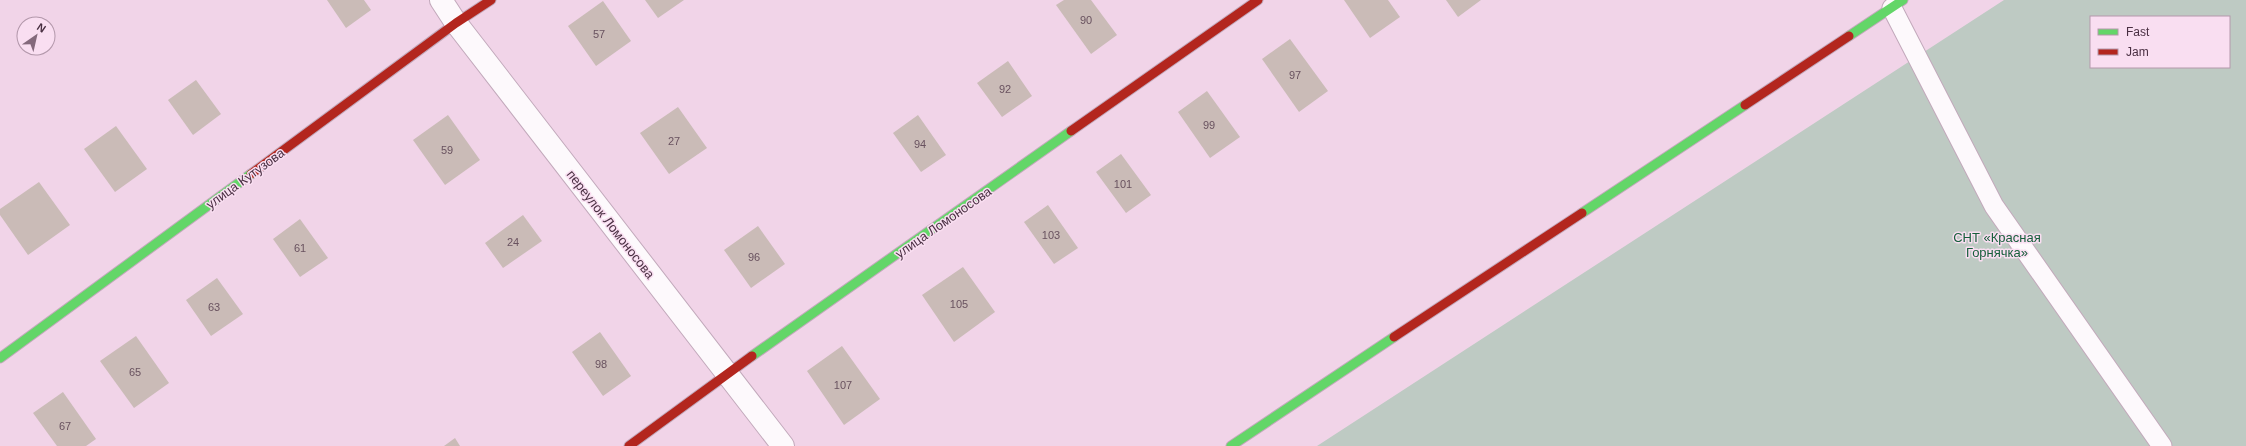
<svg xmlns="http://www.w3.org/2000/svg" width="2246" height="446" font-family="Helvetica,sans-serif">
<rect width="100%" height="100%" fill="#f1d4e8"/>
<path fill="#becac3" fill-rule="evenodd" d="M2004,0H2246V446H1317ZM2091,17H2229V67H2091Z"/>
<g fill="#cabbb7">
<path d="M327,0H364L371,10L346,28Z"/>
<path d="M645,0H684L658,18Z"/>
<path d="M1064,0H1091L1117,35L1091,54L1056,5Z"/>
<path d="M1344,0H1388L1400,17L1370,38Z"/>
<path d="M1446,0H1481L1458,17Z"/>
<path d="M603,1L631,41L596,66L568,26Z"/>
<path d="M1290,39L1328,91L1299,112L1262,59Z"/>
<path d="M1008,61L1032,96L1002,117L977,83Z"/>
<path d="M196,80L221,114L193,135L168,100Z"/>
<path d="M1207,91L1240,137L1210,158L1178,112Z"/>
<path d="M678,107L707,148L669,174L640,133Z"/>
<path d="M448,115L480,160L445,185L413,140Z"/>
<path d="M918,115L946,155L921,172L893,133Z"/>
<path d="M116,126L147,169L115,192L84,149Z"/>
<path d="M1121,154L1151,195L1126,213L1096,172Z"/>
<path d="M39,182L70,225L28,255L0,215V209Z"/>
<path d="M1048,205L1078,248L1054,264L1024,222Z"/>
<path d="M523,215L542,241L503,268L485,243Z"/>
<path d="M300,219L328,258L300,277L273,239Z"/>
<path d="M758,226L785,264L751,288L724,250Z"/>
<path d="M963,267L995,312L954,342L922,295Z"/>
<path d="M217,278L243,314L211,336L186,300Z"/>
<path d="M600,332L631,376L603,396L572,352Z"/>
<path d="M136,336L169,383L134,408L100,361Z"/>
<path d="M842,346L880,399L844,425L807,371Z"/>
<path d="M63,392L96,439L86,446H57L33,413Z"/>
<path d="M455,438L460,446H444Z"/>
</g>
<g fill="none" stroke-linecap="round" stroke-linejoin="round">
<g stroke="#c2a9bb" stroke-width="21">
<path id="lane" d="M1892,8L1994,206L2162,446"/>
</g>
<g stroke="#c2a9bb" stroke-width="24">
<path id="street" d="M441,0L456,23L783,446"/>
</g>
<g stroke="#c2a9bb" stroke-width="11">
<g id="fast">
<path d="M1849,36L1903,0"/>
<path d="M1582,213L1745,105"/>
<path d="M752,356L1071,131"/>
<path d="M0,358L251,174"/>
<path d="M1231,446L1394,337"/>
</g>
</g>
<g stroke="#c2a9bb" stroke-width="11">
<g id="jam">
<path d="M1745,105L1849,36"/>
<path d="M1071,131L1258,0"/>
<path d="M251,174L456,23L491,0"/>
<path d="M1394,337L1582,213"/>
<path d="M629,446L752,356"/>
</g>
</g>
<use href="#lane" stroke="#fdf9fc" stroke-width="19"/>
<use href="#street" stroke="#fdf9fc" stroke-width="22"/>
<use href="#fast" stroke="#63d668" stroke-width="9"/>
<use href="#jam" stroke="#b3261e" stroke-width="9"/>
</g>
<g text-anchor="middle" stroke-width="3" stroke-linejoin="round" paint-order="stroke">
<g font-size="11" fill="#69525f">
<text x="1086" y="24">90</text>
<text x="599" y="38">57</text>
<text x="1295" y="79">97</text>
<text x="1005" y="93">92</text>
<text x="1209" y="129">99</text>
<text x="674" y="145">27</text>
<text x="920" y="148">94</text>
<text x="447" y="154">59</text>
<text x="1123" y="188">101</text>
<text x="1051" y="239">103</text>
<text x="513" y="246">24</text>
<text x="300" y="252">61</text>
<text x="754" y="261">96</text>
<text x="959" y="308">105</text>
<text x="214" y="311">63</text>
<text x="601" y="368">98</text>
<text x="135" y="376">65</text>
<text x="843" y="389">107</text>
<text x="65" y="430">67</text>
</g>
<g font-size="13" fill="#492f42" stroke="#f9def1">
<text transform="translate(245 178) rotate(-36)" y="5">улица Кутузова</text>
<text transform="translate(943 222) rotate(-35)" y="5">улица Ломоносова</text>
<text transform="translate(611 224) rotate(52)" y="5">переулок Ломоносова</text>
</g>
<g font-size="13" fill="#165f3b" stroke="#f9def1">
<text x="1997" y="242">СНТ «Красная<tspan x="1997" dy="15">Горнячка»</tspan></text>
</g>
</g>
<rect x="2090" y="16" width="140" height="52" fill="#f9def1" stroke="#b398ab"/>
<rect x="2098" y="29" width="20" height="6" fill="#63d668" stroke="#b398ab"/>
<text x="2126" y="36" font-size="12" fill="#492f42">Fast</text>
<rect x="2098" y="49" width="20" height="6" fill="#b3261e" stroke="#b398ab"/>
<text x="2126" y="56" font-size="12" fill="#492f42">Jam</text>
<g transform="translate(36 36) rotate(34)"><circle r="19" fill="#f9def1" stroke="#b398ab"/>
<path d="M0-3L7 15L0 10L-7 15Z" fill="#84697c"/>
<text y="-6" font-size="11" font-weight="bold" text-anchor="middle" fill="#492f42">N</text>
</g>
</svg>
